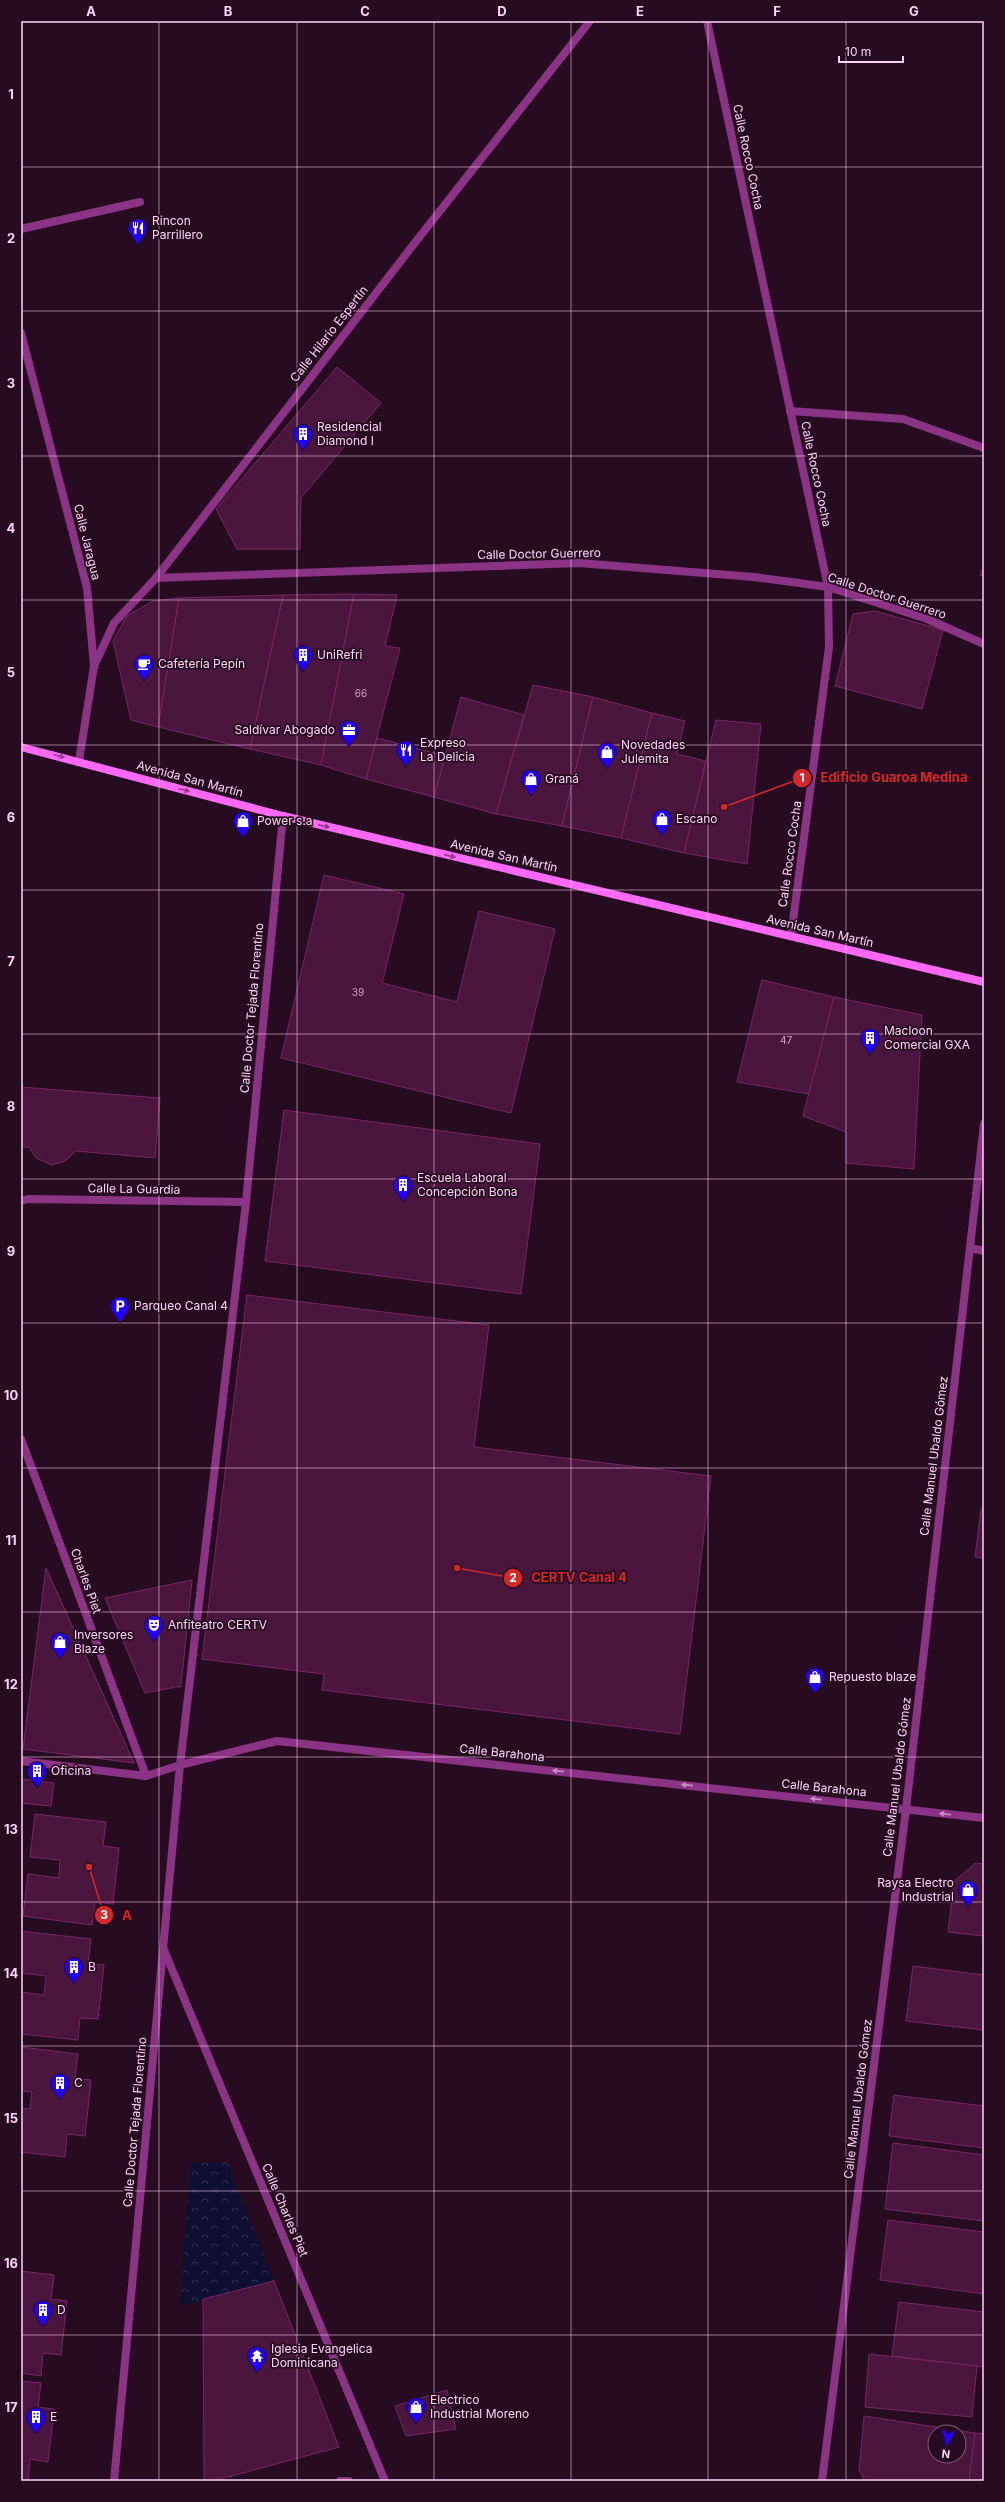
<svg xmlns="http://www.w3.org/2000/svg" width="1005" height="2502" font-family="Inter,sans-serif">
<defs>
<pattern id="forest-crowns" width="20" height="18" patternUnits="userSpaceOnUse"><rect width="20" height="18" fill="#0f0f32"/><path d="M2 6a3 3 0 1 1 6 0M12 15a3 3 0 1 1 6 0" fill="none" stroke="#333150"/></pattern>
</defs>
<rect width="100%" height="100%" fill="#270c21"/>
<path fill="url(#forest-crowns)" d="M190,2162H227L274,2281L180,2306Z"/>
<g fill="#4a163e" stroke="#782665" fill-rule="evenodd">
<path d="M337,367L381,403L301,498L300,549H237L216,509Z"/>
<path d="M984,566V576L980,575Z"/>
<path d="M354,594L321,765L250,749L283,595Z"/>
<path d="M354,594L397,595L385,646L400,648L366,779L321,765Z"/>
<path d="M283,595L250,749L158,727L179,598Z"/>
<path d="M179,598L158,727L131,720L113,641L127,616L153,601Z"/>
<path d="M875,611L943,630L922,709L835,686L853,614Z"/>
<path d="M533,685L593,697L562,826L496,814Z"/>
<path d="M461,697L524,715L496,814L434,797Z"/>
<path d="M593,697L652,713L621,838L562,826Z"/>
<path d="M652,713L685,721L677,754L706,761L684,853L621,838Z"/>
<path d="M716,720L761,724L747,864L684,853Z"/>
<path d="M377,738L445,756L434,797L366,779Z"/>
<path d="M324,875L404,894L382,983L457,1002L479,911L555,929L511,1113L281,1058Z"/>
<path d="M762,980L834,997L809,1094L737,1082Z"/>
<path d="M834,997L922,1015L914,1169L846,1163V1132L803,1116Z"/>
<path d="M21,1087L160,1098L155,1158L76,1151L65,1161L52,1165L36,1158L29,1147H21Z"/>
<path d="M284,1110L540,1144L521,1294L265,1261Z"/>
<path d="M247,1295L489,1325L474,1447L711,1476L680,1734L322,1690L324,1674L202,1659Z"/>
<path d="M981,1509H984V1558L975,1557Z"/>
<path d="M46,1568L134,1763L23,1749Z"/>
<path d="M192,1580L181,1686L145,1693L105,1598Z"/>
<path d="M22,1779L54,1783L51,1806L21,1803Z"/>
<path d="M35,1814L106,1822L103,1846L119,1848L113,1904L95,1902L92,1925L23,1916L28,1874L59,1878L60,1860L30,1857Z"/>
<path d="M976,1863L984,1864V1936L948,1932L954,1881Z"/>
<path d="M21,1931L91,1939L88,1963L104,1965L98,2019L80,2018L78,2040L21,2034V1992L44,1995L46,1976L21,1973Z"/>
<path d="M913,1966L984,1975V2030L906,2021Z"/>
<path d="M21,2047L78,2054L75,2078L91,2080L85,2136L67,2134L65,2157L21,2152V2108L30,2109L32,2092L21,2091Z"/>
<path d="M894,2095L984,2106V2148L889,2136Z"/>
<path d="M893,2143L984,2155V2221L885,2209Z"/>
<path d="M888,2220L984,2232V2294L880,2280Z"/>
<path d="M21,2271L54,2275L51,2299L67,2301L61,2355L43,2353L41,2376L21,2373Z"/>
<path d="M274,2281L339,2447L213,2481H204L203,2299Z"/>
<path d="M899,2302L984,2312V2367L892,2356Z"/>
<path d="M869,2354L977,2366L972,2417L865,2407Z"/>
<path d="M21,2381L41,2383L38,2407L54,2409L48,2462L30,2459L28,2481H21Z"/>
<path d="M447,2390L456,2429L406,2436L395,2406Z"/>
<path d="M864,2416L975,2433L969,2481H865L859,2470ZM935,2432H959V2456H935Z"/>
<path d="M975,2433L984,2434V2481H969Z"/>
</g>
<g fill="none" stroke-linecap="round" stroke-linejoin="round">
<path stroke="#8b3384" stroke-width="8" d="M970,1248L984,1251"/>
<g stroke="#8b3384" stroke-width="8">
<path d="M21,1439L146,1776"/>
<path d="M180,1765L246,1202"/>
</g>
<g stroke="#8b3384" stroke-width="8">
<path d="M707,21L828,587L829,647L791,936"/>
<path d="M21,229L140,202"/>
<path d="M21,333L87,588L94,666L79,761"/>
<path d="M790,411L903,419L984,448"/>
<path d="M156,578L579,563L754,577L828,587L927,619L984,644"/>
<path d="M94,666L114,623L156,578L417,240L590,21"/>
<path d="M21,1201L28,1199L246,1202L283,816"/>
<path d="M21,1761L146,1776L180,1765L277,1741L984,1818"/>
<path d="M164,1950L385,2481"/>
<path d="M114,2481L180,1765"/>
<path d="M340,2481H349"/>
<path d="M822,2481L906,1809L984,1124"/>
</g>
<path stroke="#ff69f6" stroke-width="8" d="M21,747L283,816L984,982"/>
</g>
<defs><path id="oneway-solid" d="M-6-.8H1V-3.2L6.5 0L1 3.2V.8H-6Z"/></defs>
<g fill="#933a8c">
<use href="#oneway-solid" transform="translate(59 756) rotate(14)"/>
<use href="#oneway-solid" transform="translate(184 790) rotate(15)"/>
<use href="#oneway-solid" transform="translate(324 826) rotate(13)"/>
<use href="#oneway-solid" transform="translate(450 856) rotate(13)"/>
</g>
<g fill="#cb8ac4">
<use href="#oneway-solid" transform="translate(558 1771) rotate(-174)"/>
<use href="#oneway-solid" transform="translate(687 1785) rotate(-174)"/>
<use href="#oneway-solid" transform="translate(816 1799) rotate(-174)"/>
<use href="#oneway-solid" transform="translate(945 1814) rotate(-173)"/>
</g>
<path fill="none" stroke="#ffd2f8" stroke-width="1" stroke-opacity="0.55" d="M159,21V2481M297,21V2481M434,21V2481M571,21V2481M708,21V2481M846,21V2481M21,167H984M21,311H984M21,456H984M21,600H984M21,745H984M21,890H984M21,1034H984M21,1179H984M21,1323H984M21,1468H984M21,1612H984M21,1757H984M21,1902H984M21,2046H984M21,2191H984M21,2335H984"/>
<defs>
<g id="restaurant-pin" transform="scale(1)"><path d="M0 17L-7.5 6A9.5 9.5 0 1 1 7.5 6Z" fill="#2200fd" stroke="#270c21"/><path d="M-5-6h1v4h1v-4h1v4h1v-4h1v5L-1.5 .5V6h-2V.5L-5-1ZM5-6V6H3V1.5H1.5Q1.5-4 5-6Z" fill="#fff"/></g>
<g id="building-pin" transform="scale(1)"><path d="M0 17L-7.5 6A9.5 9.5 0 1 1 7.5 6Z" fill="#2200fd" stroke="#270c21"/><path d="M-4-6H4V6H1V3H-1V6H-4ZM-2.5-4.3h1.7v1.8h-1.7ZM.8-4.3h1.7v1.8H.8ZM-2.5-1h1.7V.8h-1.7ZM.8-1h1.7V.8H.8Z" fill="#fff"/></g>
<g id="cafe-pin" transform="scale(1)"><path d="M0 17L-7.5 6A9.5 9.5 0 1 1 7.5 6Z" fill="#2200fd" stroke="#270c21"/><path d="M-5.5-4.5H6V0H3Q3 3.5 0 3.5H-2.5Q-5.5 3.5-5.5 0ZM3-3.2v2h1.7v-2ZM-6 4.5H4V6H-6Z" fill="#fff"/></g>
<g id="office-pin" transform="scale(1)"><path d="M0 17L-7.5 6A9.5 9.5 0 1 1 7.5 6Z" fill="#2200fd" stroke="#270c21"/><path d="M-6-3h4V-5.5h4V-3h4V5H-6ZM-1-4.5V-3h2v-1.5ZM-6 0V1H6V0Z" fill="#fff"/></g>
<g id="shop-pin" transform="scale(1)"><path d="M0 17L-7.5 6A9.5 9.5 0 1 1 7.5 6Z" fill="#2200fd" stroke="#270c21"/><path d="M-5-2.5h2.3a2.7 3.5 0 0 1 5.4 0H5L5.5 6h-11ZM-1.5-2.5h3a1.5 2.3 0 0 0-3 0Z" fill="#fff"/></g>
<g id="parking-pin" transform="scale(1)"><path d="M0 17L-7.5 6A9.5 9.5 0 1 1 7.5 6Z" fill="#2200fd" stroke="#270c21"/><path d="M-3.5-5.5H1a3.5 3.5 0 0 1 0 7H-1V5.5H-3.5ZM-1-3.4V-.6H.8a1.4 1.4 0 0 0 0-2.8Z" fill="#fff"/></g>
<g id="theatre-pin" transform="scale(1)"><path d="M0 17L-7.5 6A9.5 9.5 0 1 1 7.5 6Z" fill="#2200fd" stroke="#270c21"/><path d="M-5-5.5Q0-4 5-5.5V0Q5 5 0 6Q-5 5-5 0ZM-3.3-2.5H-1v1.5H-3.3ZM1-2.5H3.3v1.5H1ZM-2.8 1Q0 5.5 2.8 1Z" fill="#fff"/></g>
<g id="temple-pin" transform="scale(1)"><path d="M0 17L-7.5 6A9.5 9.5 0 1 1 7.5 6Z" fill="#2200fd" stroke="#270c21"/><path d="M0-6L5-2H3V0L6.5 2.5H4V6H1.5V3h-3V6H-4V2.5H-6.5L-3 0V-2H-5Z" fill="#fff"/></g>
</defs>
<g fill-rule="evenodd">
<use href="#restaurant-pin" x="138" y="228"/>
<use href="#building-pin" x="303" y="434"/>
<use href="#building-pin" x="303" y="655"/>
<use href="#cafe-pin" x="144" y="664"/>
<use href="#office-pin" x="349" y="730"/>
<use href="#restaurant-pin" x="406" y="750"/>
<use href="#shop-pin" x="607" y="752"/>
<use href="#shop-pin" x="531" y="779"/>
<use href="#shop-pin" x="662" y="819"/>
<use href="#shop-pin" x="243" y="821"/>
<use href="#building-pin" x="870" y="1038"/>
<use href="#building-pin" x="403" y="1185"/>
<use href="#parking-pin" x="120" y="1306"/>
<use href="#theatre-pin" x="154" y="1625"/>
<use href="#shop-pin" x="60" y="1642"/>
<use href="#shop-pin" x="815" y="1677"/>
<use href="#building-pin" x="37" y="1771"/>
<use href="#shop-pin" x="968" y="1890"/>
<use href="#building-pin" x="74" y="1967"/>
<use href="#building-pin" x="60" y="2083"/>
<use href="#building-pin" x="43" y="2310"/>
<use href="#temple-pin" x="257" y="2356"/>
<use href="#shop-pin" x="416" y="2407"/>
<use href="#building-pin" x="36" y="2417"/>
</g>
<g text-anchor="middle" stroke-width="3.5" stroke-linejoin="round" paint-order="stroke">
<g font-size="10" fill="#d2a3ca">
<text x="361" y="697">66</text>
<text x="358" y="996">39</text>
<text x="786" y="1044">47</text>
</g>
<g font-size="12" fill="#ffd2f8" stroke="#270c21">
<text transform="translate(748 157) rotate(78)" y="4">Calle Rocco Cocha</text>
<text transform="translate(329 334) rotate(-52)" y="4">Calle Hilario Espertín</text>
<text transform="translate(816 474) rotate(78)" y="4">Calle Rocco Cocha</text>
<text transform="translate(87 542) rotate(76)" y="4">Calle Jaragua</text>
<text transform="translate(539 554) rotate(-1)" y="4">Calle Doctor Guerrero</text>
<text transform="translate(887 596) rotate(18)" y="4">Calle Doctor Guerrero</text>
<text transform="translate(190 779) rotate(15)" y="4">Avenida San Martín</text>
<text transform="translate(790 854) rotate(-82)" y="4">Calle Rocco Cocha</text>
<text transform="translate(504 856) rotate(13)" y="4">Avenida San Martín</text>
<text transform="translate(820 931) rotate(13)" y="4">Avenida San Martín</text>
<text transform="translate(252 1008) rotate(-85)" y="4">Calle Doctor Tejada Florentino</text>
<text transform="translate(134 1189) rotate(1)" y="4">Calle La Guardia</text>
<text transform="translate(934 1456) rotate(-83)" y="4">Calle Manuel Ubaldo Gómez</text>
<text transform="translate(86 1581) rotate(70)" y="4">Charles Piet</text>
<text transform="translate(502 1753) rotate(6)" y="4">Calle Barahona</text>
<text transform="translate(897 1777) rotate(-83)" y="4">Calle Manuel Ubaldo Gómez</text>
<text transform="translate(824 1788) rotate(6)" y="4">Calle Barahona</text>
<text transform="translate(858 2099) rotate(-83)" y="4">Calle Manuel Ubaldo Gómez</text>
<text transform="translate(135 2122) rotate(-85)" y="4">Calle Doctor Tejada Florentino</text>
<text transform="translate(285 2210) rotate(67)" y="4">Calle Charles Piet</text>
</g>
<g font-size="12" fill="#ffd2f8" stroke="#270c21" text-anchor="start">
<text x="152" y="225">Rincon<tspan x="152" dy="14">Parrillero</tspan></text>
<text x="317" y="431">Residencial<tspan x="317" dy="14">Diamond I</tspan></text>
<text x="317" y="659">UniRefri</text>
<text x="158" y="668">Cafetería Pepín</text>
<text x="335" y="734" text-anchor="end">Saldívar Abogado</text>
<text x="420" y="747">Expreso<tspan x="420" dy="14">La Delicia</tspan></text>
<text x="621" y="749">Novedades<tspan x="621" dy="14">Julemita</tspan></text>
<text x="545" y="783">Graná</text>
<text x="676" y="823">Escano</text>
<text x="257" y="825">Power s.a</text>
<text x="884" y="1035">Macloon<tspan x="884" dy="14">Comercial GXA</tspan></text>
<text x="417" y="1182">Escuela Laboral<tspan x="417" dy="14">Concepción Bona</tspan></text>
<text x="134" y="1310">Parqueo Canal 4</text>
<text x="168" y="1629">Anfiteatro CERTV</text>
<text x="74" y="1639">Inversores<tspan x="74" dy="14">Blaze</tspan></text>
<text x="829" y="1681">Repuesto blaze</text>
<text x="51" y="1775">Oficina</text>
<text x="954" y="1887" text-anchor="end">Raysa Electro<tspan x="954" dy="14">Industrial</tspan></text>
<text x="88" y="1971">B</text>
<text x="74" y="2087">C</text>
<text x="57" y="2314">D</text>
<text x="271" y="2353">Iglesia Evangelica<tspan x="271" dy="14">Dominicana</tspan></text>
<text x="430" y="2404">Electrico<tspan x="430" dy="14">Industrial Moreno</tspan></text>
<text x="50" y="2421">E</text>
</g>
</g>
<path fill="none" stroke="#d62828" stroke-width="1.5" d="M724 807L802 778M457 1568L513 1578M89 1867L104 1915"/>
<g fill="#d62828" stroke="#270c21" stroke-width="1.5">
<circle cx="724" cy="807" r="4"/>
<circle cx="457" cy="1568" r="4"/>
<circle cx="89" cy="1867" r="4"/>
<circle cx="802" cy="778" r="10"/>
<circle cx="513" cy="1578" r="10"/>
<circle cx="104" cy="1915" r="10"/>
</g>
<g font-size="12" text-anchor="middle" font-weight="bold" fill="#fff">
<text x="802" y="782">1</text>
<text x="513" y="1582">2</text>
<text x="104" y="1919">3</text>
</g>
<g font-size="13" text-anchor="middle" font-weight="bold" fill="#d62828" stroke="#270c21" stroke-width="3.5" stroke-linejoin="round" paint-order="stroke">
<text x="894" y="782">Edificio Guaroa Medina</text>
<text x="579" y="1582">CERTV Canal 4</text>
<text x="127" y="1920">A</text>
</g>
<rect width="1005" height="2502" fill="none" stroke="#270c21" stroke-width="44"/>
<g transform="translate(947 2444) rotate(187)"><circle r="19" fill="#270c21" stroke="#7d5b77"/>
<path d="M0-3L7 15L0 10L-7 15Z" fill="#2200fd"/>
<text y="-6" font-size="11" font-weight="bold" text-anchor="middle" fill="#ffd2f8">N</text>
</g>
<path d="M839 56v6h64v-6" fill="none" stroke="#ffd2f8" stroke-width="2"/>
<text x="845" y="56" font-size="12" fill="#ffd2f8" stroke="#270c21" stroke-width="3" paint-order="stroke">10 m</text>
<rect x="22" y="22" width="961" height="2458" fill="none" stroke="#ffd2f8" stroke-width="1.5"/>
<g font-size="13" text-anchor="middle" font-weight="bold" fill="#ffd2f8">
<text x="91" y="16">A</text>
<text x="228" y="16">B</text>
<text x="365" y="16">C</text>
<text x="502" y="16">D</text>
<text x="640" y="16">E</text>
<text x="777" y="16">F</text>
<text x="914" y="16">G</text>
<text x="11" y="99">1</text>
<text x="11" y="243">2</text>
<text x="11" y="388">3</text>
<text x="11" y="533">4</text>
<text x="11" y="677">5</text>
<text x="11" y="822">6</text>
<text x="11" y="966">7</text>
<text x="11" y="1111">8</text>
<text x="11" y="1256">9</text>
<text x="11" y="1400">10</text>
<text x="11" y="1545">11</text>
<text x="11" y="1689">12</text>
<text x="11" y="1834">13</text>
<text x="11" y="1978">14</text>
<text x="11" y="2123">15</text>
<text x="11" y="2268">16</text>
<text x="11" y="2412">17</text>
</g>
</svg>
